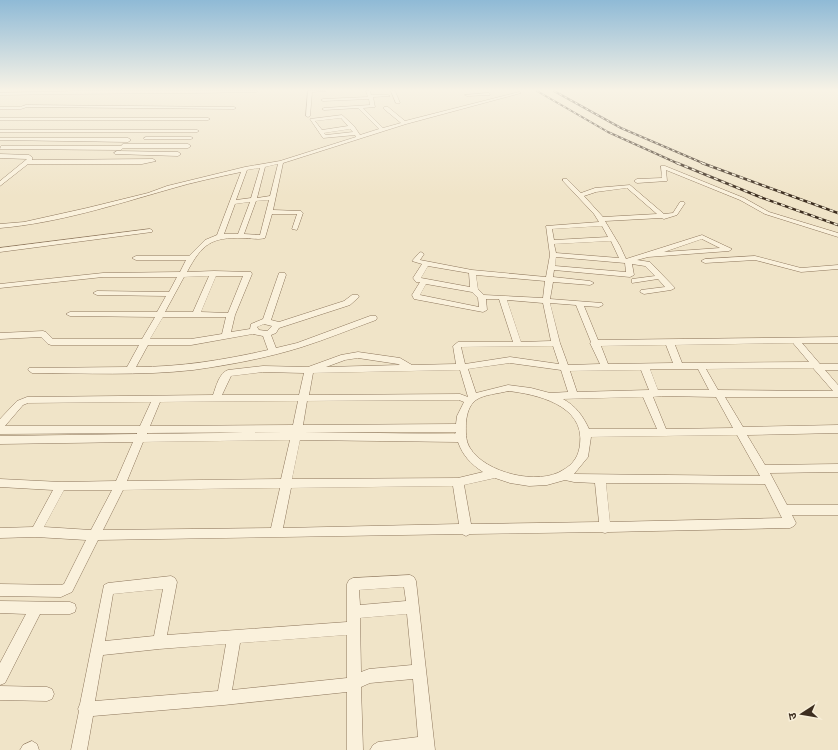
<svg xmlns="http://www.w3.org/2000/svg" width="838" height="750" font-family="'Times New Roman','Noto Sans Devanagari',serif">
<rect width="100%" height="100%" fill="#f0e4c8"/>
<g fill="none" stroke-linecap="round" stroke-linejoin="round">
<g stroke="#8d765c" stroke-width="1">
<g id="minor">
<path d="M82,91H258L256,92C171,94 85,93 0,95V93Z"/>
<path d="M308,91H326L312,92L310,116L308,117L306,116Z"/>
<path d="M366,91H370L371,95H388L390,96L373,97L375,107L363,108L383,128L401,123L384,109V107H388L405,121L519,92L521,93L406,124L283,163L273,210L301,211L303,213L297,230L292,229L297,214H272L265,238C258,240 251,238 243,238C211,237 202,244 187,272L214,271L251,272L252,274L235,315L231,332L250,329L251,324L263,319L279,273H285L286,275L271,320L279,322L344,301L352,295H358L359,297L350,305L279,328L276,333L271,335L276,348L297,343L370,316H376L377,318L376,320C351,329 327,339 302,347C267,358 229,365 193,370C140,376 85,373 32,373L28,370L29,368L127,367L139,345H51L48,344L41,337L0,339V333L43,331L46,332L53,339H142L155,317L70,316L66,314L70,312H157L166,296L97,295L93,293L97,291L169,292L177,277H103L0,288V284L103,273L180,272L186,260H136L132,258L136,256H189L205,240L217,235L241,172C218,177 193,182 170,189C114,205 58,223 0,228V224L24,222L87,208L148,193L167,186L245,167L280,161L356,137L355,135L323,138L310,119L342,115L354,126L360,135L379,129L358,108L324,110L322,109L324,108L370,105L369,99L323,101L321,100L323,99L368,97ZM341,118L348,126L322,130L315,121ZM350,129L353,132L326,135L324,133ZM278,164L270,196L257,198L265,167ZM260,168L251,198L236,200L247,170ZM269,200L260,235L244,234L256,201ZM250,202L238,234H224L235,204ZM209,276L193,312H165L184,277ZM216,276H243L228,313L201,312ZM163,317H226L222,334L191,339H150ZM264,324L272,326L267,331L259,330L257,327ZM253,334L263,336L268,350C224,360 180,367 136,367L148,345H191Z"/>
<path d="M391,91H395L400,103H396Z"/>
<path d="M489,93L490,95L467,96L465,95Z"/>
<path d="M26,105L234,107L236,108L234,109L27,107L21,109H0V107H20Z"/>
<path d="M0,118H208L210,119L208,120H0Z"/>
<path d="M0,130H197L199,131L197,132H0Z"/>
<path d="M146,137H191L193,138L191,139H144V138Z"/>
<path d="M0,138H128L131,140L128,142L0,140Z"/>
<path d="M123,144H188L191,146L188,148H123L121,150L0,149L1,146H121Z"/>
<path d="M117,151L178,152L181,154L178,156L115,154L114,153Z"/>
<path d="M0,154L29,155L32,157V160L153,159L156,161L142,164H28L0,186V181L27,159L0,158Z"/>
<path d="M661,166H665L744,198L769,212L838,233V237L765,214L740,200L666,170L667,181L637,183L634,181L637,179L662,178Z"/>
<path d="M563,179H567L581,193L595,188L630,185L664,214L673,213L680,202H684L685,203L677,215L664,219L661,218L605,221L620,246L626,259L702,235L732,249L729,251L648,257L637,260L650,262L675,288L671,290L644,294L640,292L641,290L665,287L658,279L632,283V279L655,276L645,266L632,264L634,275L630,277L554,270L553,277L590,281L594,283L590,285L553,282L550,299L602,303L603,305L599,307L584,306L598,340L838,337V343H802L820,364H838V370H825L838,385V397H725L743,427L838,425V433L747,435L765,465L838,464V472L770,473L787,505H838V515H792L796,523L794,526L790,528L609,532L605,533L601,532L470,534L466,536L462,534L98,540L72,592L61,597L0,596V584L61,585L64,584L86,540L36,537L0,538V528L33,527L53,490L0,487V479L61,482L116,481L133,442L0,444V436L137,434V433L0,434V419L17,401L27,397L213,395C216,387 219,373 228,370L263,366L308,367L341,355L358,352L400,358L412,365L456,364L453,346L458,342H513L499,299H486L487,310L483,312L414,299L412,295L420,282H416L413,278L422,264L412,261L419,253L421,252L424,254L420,260L472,270L546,277L550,255L546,226L599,222L594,214L563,181ZM627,188L657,214L603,217L584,196L596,192ZM602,226L608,237L554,240L552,229ZM702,239L720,248L664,252ZM611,241L619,258L556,253L554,244ZM556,257L625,263L626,272L555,266ZM428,266L469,273L470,287L421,278ZM476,275L545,281L543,298L484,295L478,289ZM426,284L472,292L478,298L479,307L420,295ZM507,300L543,303L551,341L521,342ZM550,303L576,305L591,342L590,343L600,364L568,365L560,343ZM793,343L809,362L682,363L675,345ZM666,345L673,363L608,364L601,346ZM553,346L559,364L510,357L465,364L461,347ZM358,358L398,364L400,365L326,367L345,360ZM510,363L561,370L568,392L550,393L531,388L508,385L476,393L468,369ZM813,368L833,391L718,390L706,369ZM650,369H698L709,390H658ZM460,370L468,397L460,394L309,395L313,373ZM641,370L649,390L577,392L570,371ZM263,372L304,373L299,395H222L231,376ZM508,391C536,394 585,405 580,444C579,455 574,464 563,470C539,486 485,473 470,448C465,440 466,431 466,422C467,414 469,405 476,400C485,394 498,394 508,391ZM662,396L716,397L733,428L666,429L653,397ZM643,397L657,429H589C583,416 576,406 563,399ZM459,400L464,402L457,416L456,424L303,425L307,401ZM298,401L293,425L150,426L160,402ZM151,402L140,426H5L23,405L28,403ZM284,432L147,434V433ZM303,432H456L455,434ZM737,435L760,476L574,474L588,457L591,437ZM290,440L281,479L127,481L143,442ZM300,440L458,442C463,456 471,464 483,472L458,478L292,479ZM495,478L510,483L529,486L547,485L565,480L574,482L595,483L599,522L471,524L464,485ZM606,483L765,484L782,518L610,522ZM453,486L459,524L283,528L291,488ZM280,488L271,528L103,530L123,490ZM64,490H112L91,530L44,527Z"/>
<path d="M150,229L152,230V232L0,252V248Z"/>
<path d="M755,256L801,268L838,265V269L801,272L755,260L705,263L701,261L705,259Z"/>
<path d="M410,575L414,577L416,581L435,750H370L373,745L378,742L418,737L413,679L370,683L361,687L363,750H347V692L224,705L93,716L87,750H71L79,711L78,709L80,704L104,585L108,583L171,576L175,578L177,582L167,635L347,622V584L349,580L353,578ZM404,587L406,601L360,605L359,590ZM163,589L154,636L105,641L113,594ZM407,614L412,665L369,669L361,672L360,618ZM347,635V678L232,690L240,643ZM226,644L218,691L95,701L103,655L159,649Z"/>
<path d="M0,601L70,602L75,604L76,608L75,612L70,614H40L5,683L0,685V663L26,614L0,613Z"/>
<path d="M0,686L47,687L52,689L54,694L52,699L47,701L0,700Z"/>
<path d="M32,741L37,744L39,750H20L23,745Z"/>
</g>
</g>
<use href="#minor" fill="#faf1dc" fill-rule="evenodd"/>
<g stroke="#3d2e20" stroke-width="2">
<g id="rail-far1">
<path d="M537,91L608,132L679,164"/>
<path d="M554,91L621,128L705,164"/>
</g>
</g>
<g stroke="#3d2e20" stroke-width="2.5">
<g id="rail">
<path d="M677,163L760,197L838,225"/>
<path d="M702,163L838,213"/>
</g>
</g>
<use href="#rail-far1" stroke="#f7eed8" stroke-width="1" stroke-dasharray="3" stroke-linecap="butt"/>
<use href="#rail" stroke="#f7eed8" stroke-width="1.5" stroke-dasharray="4" stroke-linecap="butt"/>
</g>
<linearGradient id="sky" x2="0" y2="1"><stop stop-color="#8fbad6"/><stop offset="0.46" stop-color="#f8f3e6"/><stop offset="1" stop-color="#f8f3e6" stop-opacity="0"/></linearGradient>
<rect width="838" height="196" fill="url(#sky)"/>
<g transform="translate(802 714) rotate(258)" stroke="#f7eed8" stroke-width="3" paint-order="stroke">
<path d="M0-3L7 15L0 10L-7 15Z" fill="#3d2e20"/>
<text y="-6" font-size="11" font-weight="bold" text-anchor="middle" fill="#3d2e20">उ</text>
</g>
</svg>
